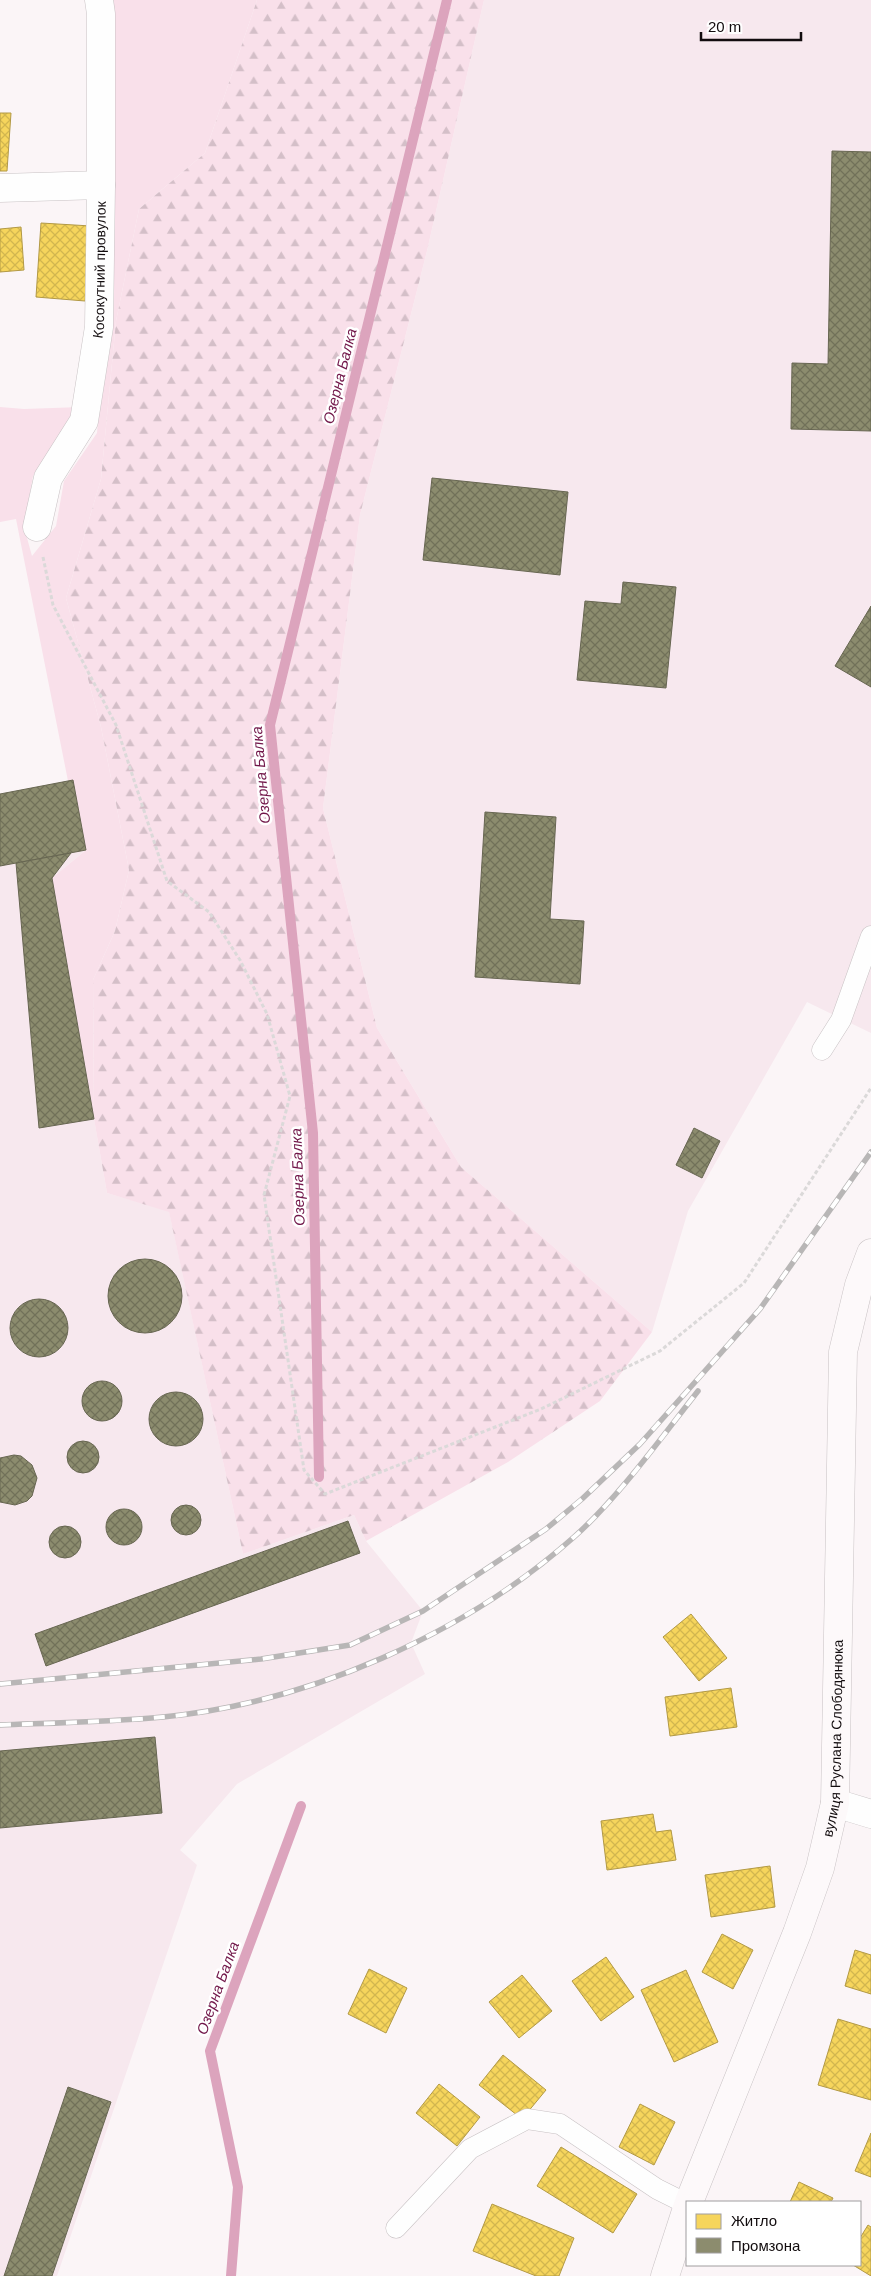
<svg xmlns="http://www.w3.org/2000/svg" width="871" height="2276" font-family="Helvetica,sans-serif">
<defs>
<pattern id="forest-firs" width="22" height="20" patternUnits="userSpaceOnUse" patternTransform="scale(1.25)"><rect width="22" height="20" fill="#f9e0ea"/><path d="M5 1l3.5 6h-7zM16 11l3.5 6h-7z" fill="#d4bfc8"/></pattern>
<pattern id="homes-cross-hatch" width="8" height="8" patternUnits="userSpaceOnUse" patternTransform="scale(1.25)"><rect width="8" height="8" fill="#f6d55c"/><path d="M0 0l8 8M0 8l8-8" fill="none" stroke="#d2b64f"/></pattern>
<pattern id="industry-cross-hatch" width="8" height="8" patternUnits="userSpaceOnUse" patternTransform="scale(1.25)"><rect width="8" height="8" fill="#8c8c6e"/><path d="M0 0l8 8M0 8l8-8" fill="none" stroke="#717159"/></pattern>
</defs>
<rect width="100%" height="100%" fill="#fbf5f7"/>
<g fill="#f7e8ee">
<path d="M484,0H871V1033L807,1002L688,1211L652,1332L461,1167L377,1028L323,808L360,515L427,251Z"/>
<path d="M73,780L86,850L52,878L107,1193L169,1211L243,1554L354,1515L366,1541L423,1611L411,1643L425,1674L237,1784L180,1850L197,1865L57,2276H0V794Z"/>
</g>
<path fill="#f9e0ea" d="M111,0H257L205,153L139,209L116,321L101,479L66,598L101,727L129,870L115,931L93,980L94,1119L52,878L86,850L73,781H68L16,519L0,522V407L24,409L81,407L33,476L24,527L32,556L56,526L64,481L97,433L104,333Z"/>
<path fill="url(#forest-firs)" d="M257,0H484L427,251L360,515L323,808L377,1028L461,1167L652,1332L600,1401L508,1462L366,1541L354,1515L243,1554L169,1212L107,1193L94,1119L93,980L115,931L129,870L101,727L66,598L101,479L116,321L139,209L205,153Z"/>
<g fill="url(#homes-cross-hatch)" stroke="#b29945">
<path d="M0,113H11L7,171H0Z"/>
<path d="M41,223L91,226L85,301L36,297Z"/>
<path d="M21,227L24,270L0,272V229Z"/>
<path d="M691,1614L727,1658L699,1681L663,1637Z"/>
<path d="M731,1688L737,1727L670,1736L665,1697Z"/>
<path d="M653,1814L656,1832L671,1830L676,1860L607,1870L601,1821Z"/>
<path d="M770,1866L775,1907L711,1917L705,1875Z"/>
<path d="M722,1934L753,1950L733,1989L702,1972Z"/>
<path d="M855,1950L871,1955V1994L845,1986Z"/>
<path d="M606,1957L634,1997L601,2021L572,1981Z"/>
<path d="M369,1969L407,1988L386,2033L348,2014Z"/>
<path d="M686,1970L718,2042L674,2062L641,1990Z"/>
<path d="M522,1975L552,2011L519,2038L489,2002Z"/>
<path d="M838,2019L871,2029V2100L818,2085Z"/>
<path d="M503,2055L546,2090L522,2119L479,2085Z"/>
<path d="M439,2084L480,2117L457,2146L416,2113Z"/>
<path d="M640,2104L675,2122L654,2165L619,2147Z"/>
<path d="M871,2133V2177L855,2171Z"/>
<path d="M561,2147L637,2194L613,2233L537,2186Z"/>
<path d="M799,2182L833,2198L831,2202H790Z"/>
<path d="M492,2204L574,2238L559,2276H536L473,2251Z"/>
<path d="M868,2225L871,2227V2276L853,2265H860V2238Z"/>
</g>
<g fill="url(#industry-cross-hatch)" stroke="#676651">
<path d="M832,151L871,152V431L791,429L792,363L828,364Z"/>
<path d="M432,478L568,492L560,575L423,560Z"/>
<path d="M623,582L676,587L666,688L577,680L585,601L621,604Z"/>
<path d="M871,606V687L835,666Z"/>
<path d="M73,780L86,850L0,866V794Z"/>
<path d="M485,812L556,817L550,919L584,921L580,984L475,977Z"/>
<path d="M71,853L52,878L94,1119L39,1128L16,863Z"/>
<path d="M694,1128L720,1141L702,1178L676,1165Z"/>
<circle cx="145" cy="1296" r="37"/>
<circle cx="39" cy="1328" r="29"/>
<circle cx="102" cy="1401" r="20"/>
<circle cx="176" cy="1419" r="27"/>
<circle cx="83" cy="1457" r="16"/>
<path d="M14,1455L21,1456L32,1465L37,1478L32,1496L27,1501L15,1505L0,1502V1458Z"/>
<circle cx="186" cy="1520" r="15"/>
<circle cx="124" cy="1527" r="18"/>
<path d="M348,1521L360,1553L46,1666L35,1634Z"/>
<circle cx="65" cy="1542" r="16"/>
<path d="M155,1737L162,1813L0,1828V1751Z"/>
<path d="M68,2087L111,2102L52,2276H4Z"/>
</g>
<g fill="none" stroke-linecap="round" stroke-linejoin="round">
<g stroke="#dca4bd" stroke-width="10">
<path d="M319,1477L313,1133L270,725L447,0"/>
<path d="M231,2276L238,2187L210,2051L301,1806"/>
</g>
<g stroke="#c8c2c4" stroke-width="21">
<g id="lane">
<path d="M822,1050L841,1020L871,936"/>
<path d="M396,2228L470,2149L527,2119L560,2124L657,2189L687,2204"/>
</g>
</g>
<g stroke="#c8c2c4" stroke-width="29">
<g id="street">
<path d="M0,188L101,185"/>
<path id="s1" d="M37,527L48,478L84,421L99,327L101,185V14L99,0"/>
<path d="M835,1803L871,1814"/>
</g>
</g>
<g stroke="#c8c2c4" stroke-width="29">
<g id="secondary">
<path id="s2" d="M689,2202L797,1933L820,1868L835,1803L843,1352L859,1285L871,1253"/>
<path d="M665,2276L687,2208"/>
</g>
</g>
<path stroke="#dbd9d9" stroke-width="3" stroke-dasharray="4 2.5" stroke-linecap="butt" d="M43,557L53,605L116,725L167,881L209,912L240,960L267,1014L290,1096L264,1195L304,1470L325,1494L541,1409L660,1351L744,1283L871,1088"/>
<use href="#lane" stroke="#fefefe" stroke-width="20"/>
<use href="#street" stroke="#fefefe" stroke-width="28"/>
<use href="#secondary" stroke="#fdf9fa" stroke-width="28"/>
<g stroke="#b8b6b6" stroke-width="5.5">
<g id="rail">
<path d="M0,1684L261,1659L350,1645L423,1611L546,1529L582,1499L640,1444L760,1309L871,1152"/>
<path d="M0,1725C54,1723 109,1722 163,1717C308,1703 465,1634 574,1537C618,1498 661,1438 698,1391"/>
</g>
</g>
<use href="#rail" stroke="#fff" stroke-width="4" stroke-dasharray="11" stroke-linecap="butt"/>
</g>
<g text-anchor="middle" stroke-width="5" stroke-linejoin="round" paint-order="stroke">
<g font-size="14" fill="#120c0e" stroke="#fff">
<text dy="5" stroke="none"><textPath href="#s1" startOffset="270">Косокутний провулок</textPath></text>
<text dy="5" stroke="none"><textPath href="#s2" startOffset="490">вулиця Руслана Слободянюка</textPath></text>
</g>
<g font-size="15" font-style="italic" fill="#711649" stroke="#fff">
<text transform="translate(340 376) rotate(-76)" y="5">Озерна Балка</text>
<text transform="translate(261 775) rotate(-95)" y="5">Озерна Балка</text>
<text transform="translate(298 1177) rotate(-92)" y="5">Озерна Балка</text>
<text transform="translate(218 1988) rotate(-70)" y="5">Озерна Балка</text>
</g>
</g>
<rect x="686" y="2201" width="175" height="65" fill="#ffffff" stroke="#a09e9f"/>
<rect x="696" y="2214" width="25" height="15" fill="#f6d55c" stroke="#a09e9f"/>
<text x="731" y="2226" font-size="15" fill="#120c0e">Житло</text>
<rect x="696" y="2238" width="25" height="15" fill="#8c8c6e" stroke="#a09e9f"/>
<text x="731" y="2251" font-size="15" fill="#120c0e">Промзона</text>
<path d="M701 32v8h100v-8" fill="none" stroke="#120c0e" stroke-width="2.5"/>
<text x="708" y="32" font-size="15" fill="#120c0e" stroke="#ffffff" stroke-width="4" paint-order="stroke">20 m</text>
</svg>
